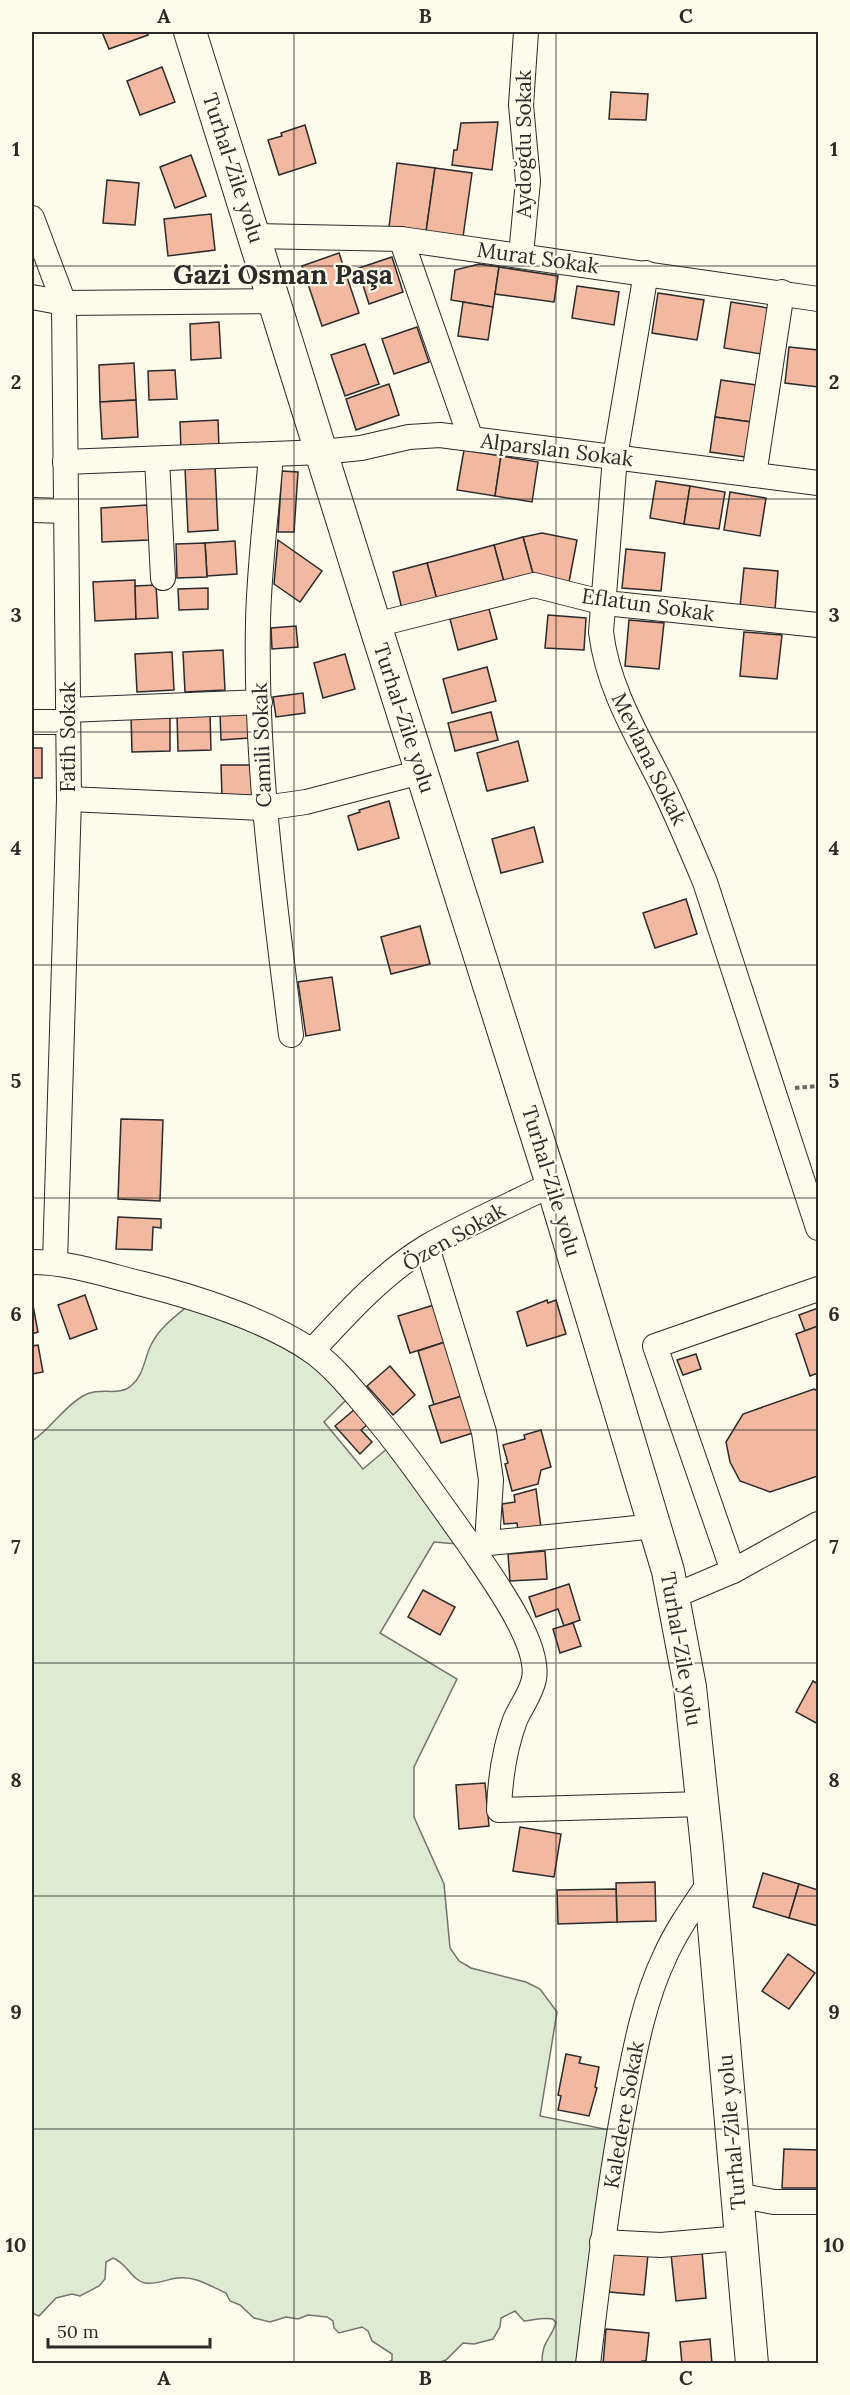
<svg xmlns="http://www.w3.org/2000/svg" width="850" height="2395" font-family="Lora,serif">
<rect width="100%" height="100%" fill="#fdfbea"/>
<path fill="#deebd1" stroke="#74746e" stroke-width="1.5" d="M195,1300L267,1327L354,1392L324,1422L363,1469L395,1442L470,1545L434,1542L380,1633L457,1679L414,1767V1817L444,1884L450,1948L459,1961L471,1968L526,1982L540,1989L557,2012L540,2116L619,2132L588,2363H542C542,2340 550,2341 556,2323L553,2319C544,2317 533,2320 524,2321L515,2311L501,2318L500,2327L493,2339L474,2344L463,2343L446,2360L437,2363H387L392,2360V2354L372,2341L368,2331L362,2327L339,2333L334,2328L333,2321L327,2317L308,2315L298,2319L286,2317L270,2322L254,2318L240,2305L230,2301L226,2293C210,2286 196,2276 178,2278C167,2279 156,2285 145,2283C131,2280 127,2263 113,2258L106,2262L105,2279L99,2286L80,2296L72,2294L56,2298L39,2316L32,2313V1441C51,1429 63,1407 83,1396C99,1386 119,1397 131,1386C144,1375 144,1359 151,1345C160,1326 180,1313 195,1300Z"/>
<g fill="#f2b8a0" stroke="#2b2b2b" stroke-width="1.5">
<path d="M102,32H146L148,35L109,49Z"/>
<path d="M162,67L175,102L140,115L127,81Z"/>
<path d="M611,92L648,94L646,120L609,119Z"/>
<path d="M498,122L492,170L452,165L454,150H457L461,123Z"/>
<path d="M305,125L316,163L279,175L268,140L282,136L281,133Z"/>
<path d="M191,155L206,196L175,208L160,167Z"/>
<path d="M397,163L435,168L426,232L389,227Z"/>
<path d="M435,168L472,173L463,237L426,232Z"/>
<path d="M107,180L139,183L135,225L103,223Z"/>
<path d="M211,214L215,250L168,256L164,219Z"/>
<path d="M339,253L359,313L322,326L302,266Z"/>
<path d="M392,257L403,292L369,304L362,282L358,284L353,270Z"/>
<path d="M479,264L499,267L493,307L451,300L455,270Z"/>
<path d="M499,267L558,276L554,302L495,294Z"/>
<path d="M577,286L619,292L614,325L572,318Z"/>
<path d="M658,293L704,300L697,340L652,333Z"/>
<path d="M463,302L493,307L488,340L458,336Z"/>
<path d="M731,302L768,308L761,354L724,348Z"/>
<path d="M219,322L221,358L191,360L190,324Z"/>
<path d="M417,327L429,362L394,374L382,339Z"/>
<path d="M365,344L379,384L345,396L331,355Z"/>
<path d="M789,347L818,350V387L785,383Z"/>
<path d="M134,363L136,400L100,402L99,365Z"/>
<path d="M175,370L177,399L149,400L148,371Z"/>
<path d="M721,380L756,385L751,422L715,417Z"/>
<path d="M389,384L399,415L356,430L346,399Z"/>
<path d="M136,400L138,437L102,439L100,402Z"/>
<path d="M715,417L751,422L745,457L710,452Z"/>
<path d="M218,420L219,449L181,451L180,422Z"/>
<path d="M464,450L501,456L495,496L457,490Z"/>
<path d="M501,456L538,462L532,502L495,496Z"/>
<path d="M215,466L218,530L188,532L185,468Z"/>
<path d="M282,471L298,472L294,532H278Z"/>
<path d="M656,481L690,486L684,524L650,518Z"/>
<path d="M690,486L725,492L719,529L684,524Z"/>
<path d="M730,492L766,498L760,536L724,530Z"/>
<path d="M147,505L149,540L102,542L101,508Z"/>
<path d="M542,533L577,540L569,582L533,574L523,537Z"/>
<path d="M523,537L533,574L504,582L494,545Z"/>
<path d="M278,540L322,571L300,602L274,584Z"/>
<path d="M235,541L237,574L207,576L205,543Z"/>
<path d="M205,543L207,577L177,578L176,544Z"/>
<path d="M494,545L504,582L437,600L427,563Z"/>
<path d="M626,549L665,553L661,591L622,588Z"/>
<path d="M427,563L437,600L402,609L393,572Z"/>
<path d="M744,568L778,571L775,610L740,607Z"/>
<path d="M135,580L136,619L95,621L93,582Z"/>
<path d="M156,585L158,618L136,619L135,586Z"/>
<path d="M208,588V609L179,610L178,589Z"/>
<path d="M489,609L497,639L458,650L450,619Z"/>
<path d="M548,615L586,618L584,650L545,648Z"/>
<path d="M629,620L664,623L659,669L625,666Z"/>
<path d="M296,626L298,647L272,649L271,628Z"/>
<path d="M744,632L782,635L777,679L740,676Z"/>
<path d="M223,650L225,690L185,692L183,652Z"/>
<path d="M172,652L174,690L137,692L135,654Z"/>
<path d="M345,654L355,689L323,698L314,663Z"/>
<path d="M487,667L496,701L452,713L443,679Z"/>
<path d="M303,693L305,713L276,717L273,697Z"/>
<path d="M248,712L249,738L221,740L220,714Z"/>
<path d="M491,712L498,740L455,751L448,723Z"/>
<path d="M210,714L211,750L178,751L177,715Z"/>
<path d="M170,715V751L132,752L131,716Z"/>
<path d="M518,741L528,781L487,791L477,753Z"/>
<rect x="32" y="748" width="10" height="30"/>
<path d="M221,765H254V797H222Z"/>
<path d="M389,801L399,838L358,850L348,816L360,812L359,810Z"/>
<path d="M534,827L543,862L501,873L492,839Z"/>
<path d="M686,899L697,934L655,948L643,913Z"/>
<path d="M420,926L430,964L391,974L381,937Z"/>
<path d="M332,977L340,1030L306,1036L298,982Z"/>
<path d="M121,1119L163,1120L160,1201L118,1199Z"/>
<path d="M118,1217L161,1219V1228L153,1227L152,1250L116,1249Z"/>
<path d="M85,1295L97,1329L70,1339L58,1305Z"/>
<path d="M32,1300L38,1332L32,1334Z"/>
<path d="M547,1300L548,1303L556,1300L566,1334L527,1346L517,1312Z"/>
<path d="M434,1305L445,1342L410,1353L398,1316Z"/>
<path d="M818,1308V1326L805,1331L799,1315Z"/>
<path d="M818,1326V1373L810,1376L796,1334Z"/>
<path d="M445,1342L462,1396L434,1405L418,1351Z"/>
<path d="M38,1345L43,1372L32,1374V1346Z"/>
<path d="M696,1354L701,1369L683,1375L677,1360Z"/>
<path d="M390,1366L415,1395L393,1415L367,1386Z"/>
<path d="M814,1389L818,1391V1476L770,1492L740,1481L730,1462L726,1442L743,1414Z"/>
<path d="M462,1396L473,1433L441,1443L429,1406Z"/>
<path d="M355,1409L368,1424L361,1430L372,1442L360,1454L335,1426Z"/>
<path d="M541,1430L551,1467L541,1470L538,1484L512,1491L505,1464L508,1463L503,1445L525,1439L524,1435Z"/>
<path d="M536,1489L541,1528L518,1531L517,1523L504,1524L502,1504L515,1502L514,1495Z"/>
<path d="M545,1551L547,1579L510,1581L508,1554Z"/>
<path d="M569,1584L580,1620L564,1626L558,1609L536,1617L529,1597Z"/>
<path d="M423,1590L455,1607L440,1635L408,1617Z"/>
<path d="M573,1623L581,1646L560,1653L553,1629Z"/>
<path d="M813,1681L818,1684V1724L796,1712Z"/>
<path d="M485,1783L489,1826L459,1829L456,1785Z"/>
<path d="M520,1827L561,1834L554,1877L513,1871Z"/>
<path d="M763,1873L799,1884L789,1918L753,1907Z"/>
<path d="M655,1882L656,1921L617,1922L616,1883Z"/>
<path d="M799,1884L818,1890V1926L789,1918Z"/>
<path d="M616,1889L617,1922L558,1924L557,1890Z"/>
<path d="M788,1954L815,1973L789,2009L762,1991Z"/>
<path d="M566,2054L581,2057L579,2063L599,2067L595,2087L597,2088L589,2116L558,2110L561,2096L558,2095Z"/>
<path d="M784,2149L818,2150L817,2188H782Z"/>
<path d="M613,2250L648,2254L644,2295L609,2292Z"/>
<path d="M702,2251L706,2298L676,2301L671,2254Z"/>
<path d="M606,2329L649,2333L646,2361H642V2364H603Z"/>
<path d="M710,2339L712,2364H682L680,2342Z"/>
</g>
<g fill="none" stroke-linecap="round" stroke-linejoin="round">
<g stroke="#2b2b2b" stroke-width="26">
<g id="minor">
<path d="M32,218L64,303L69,799L55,1262"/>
<path d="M255,236L401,239L818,299"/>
<path d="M401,239L471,439L818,483"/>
<path d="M521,255L528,181L521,105L526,32"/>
<path d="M646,273L615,457L601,632C608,690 639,738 664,789C679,820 692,851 705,882L818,1228"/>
<path d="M32,297L64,303L275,301"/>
<path d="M271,454C267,510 259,566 258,622C255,761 274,898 291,1035"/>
<path d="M157,459L163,578"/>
<path d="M65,462L322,452L361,448L409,437L440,435L471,439"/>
<path d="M754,475L782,292"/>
<path d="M32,510L66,511"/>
<path d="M375,625L534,585L605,603L818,625"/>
<path d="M68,710L260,702"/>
<path d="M32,722H68"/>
<path d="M69,799L264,808L306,802L421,772"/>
<path d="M427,1247L484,1432L491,1480L487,1543"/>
<path d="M32,1262C69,1262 106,1275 143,1284C195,1297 267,1320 312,1351C332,1365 350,1387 366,1406C404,1450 436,1498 470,1545L656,1526"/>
<path d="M312,1351C347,1313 383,1273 428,1246C468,1223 511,1205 552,1184"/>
<path d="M470,1545C490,1575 541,1643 534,1679C531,1694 521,1706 515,1720C504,1750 500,1779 499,1810L702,1804"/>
<path d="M733,1571L655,1346L818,1289"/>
<path d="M674,1596L733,1571L818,1524"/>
<path d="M737,2195L774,2202H818"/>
<path d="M602,2242L661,2245L741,2238"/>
<path d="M588,2364C599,2274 609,2185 626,2096C635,2049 644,2000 665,1956C677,1929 694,1906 710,1882"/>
</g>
</g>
<g stroke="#2b2b2b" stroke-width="34">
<path id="major" d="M190,32L375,625L552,1184L668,1571L690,1687L707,1847L752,2364"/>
</g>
<path stroke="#6a6964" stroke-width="4" stroke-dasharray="4.5 3" stroke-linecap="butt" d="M795,1088L818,1086"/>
<use href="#minor" stroke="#fdfbea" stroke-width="24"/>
<use href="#major" stroke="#fdfbea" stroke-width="32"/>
</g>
<path fill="none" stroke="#2b2b2b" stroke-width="1.5" stroke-opacity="0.55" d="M294,32V2364M556,32V2364M32,266H818M32,499H818M32,732H818M32,965H818M32,1198H818M32,1430H818M32,1663H818M32,1896H818M32,2129H818"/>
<g text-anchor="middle" stroke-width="4.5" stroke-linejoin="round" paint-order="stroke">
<g font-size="21" fill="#2b2b2b" stroke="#fdfbea">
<text transform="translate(524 144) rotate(-90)" y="7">Aydoğdu Sokak</text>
<text transform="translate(233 168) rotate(72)" y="7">Turhal-Zile yolu</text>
<text transform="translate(538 258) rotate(8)" y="7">Murat Sokak</text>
<text transform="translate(557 450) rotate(7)" y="7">Alparslan Sokak</text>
<text transform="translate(648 605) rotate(8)" y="7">Eflatun Sokak</text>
<text transform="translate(404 718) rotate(72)" y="7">Turhal-Zile yolu</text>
<text transform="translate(68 737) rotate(-90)" y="7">Fatih Sokak</text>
<text transform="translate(262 745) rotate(-92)" y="7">Camili Sokak</text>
<text transform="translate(649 759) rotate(64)" y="7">Mevlana Sokak</text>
<text transform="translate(551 1181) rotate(73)" y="7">Turhal-Zile yolu</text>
<text transform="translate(454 1237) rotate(-30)" y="7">Özen Sokak</text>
<text transform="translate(681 1649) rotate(80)" y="7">Turhal-Zile yolu</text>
<text transform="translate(624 2115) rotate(-80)" y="7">Kaledere Sokak</text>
<text transform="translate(732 2132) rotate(-95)" y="7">Turhal-Zile yolu</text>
</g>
<g font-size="27" font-weight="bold" fill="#2b2b2b" stroke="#fdfbea">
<text x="283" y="284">Gazi Osman Paşa</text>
</g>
</g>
<rect width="850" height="2395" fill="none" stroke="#fdfbea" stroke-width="66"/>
<path d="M48 2338v9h162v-9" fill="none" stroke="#2b2b2b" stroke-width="3"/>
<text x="57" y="2338" font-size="18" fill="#2b2b2b" stroke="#fdfbea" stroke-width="4.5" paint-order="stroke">50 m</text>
<rect x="33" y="33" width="784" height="2329" fill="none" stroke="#2b2b2b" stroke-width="2"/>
<g font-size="20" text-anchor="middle" font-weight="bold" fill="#2b2b2b">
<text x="164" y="23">A</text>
<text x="425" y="23">B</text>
<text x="686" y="23">C</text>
<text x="16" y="156">1</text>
<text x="834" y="156">1</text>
<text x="16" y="389">2</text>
<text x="834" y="389">2</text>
<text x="16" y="622">3</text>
<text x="834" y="622">3</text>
<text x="16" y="855">4</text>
<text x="834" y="855">4</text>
<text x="16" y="1088">5</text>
<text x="834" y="1088">5</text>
<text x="16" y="1321">6</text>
<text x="834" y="1321">6</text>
<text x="16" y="1554">7</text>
<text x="834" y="1554">7</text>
<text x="16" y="1787">8</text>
<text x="834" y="1787">8</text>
<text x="16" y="2019">9</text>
<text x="834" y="2019">9</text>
<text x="16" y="2252">10</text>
<text x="834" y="2252">10</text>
<text x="164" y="2385">A</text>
<text x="425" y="2385">B</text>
<text x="686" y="2385">C</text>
</g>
</svg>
